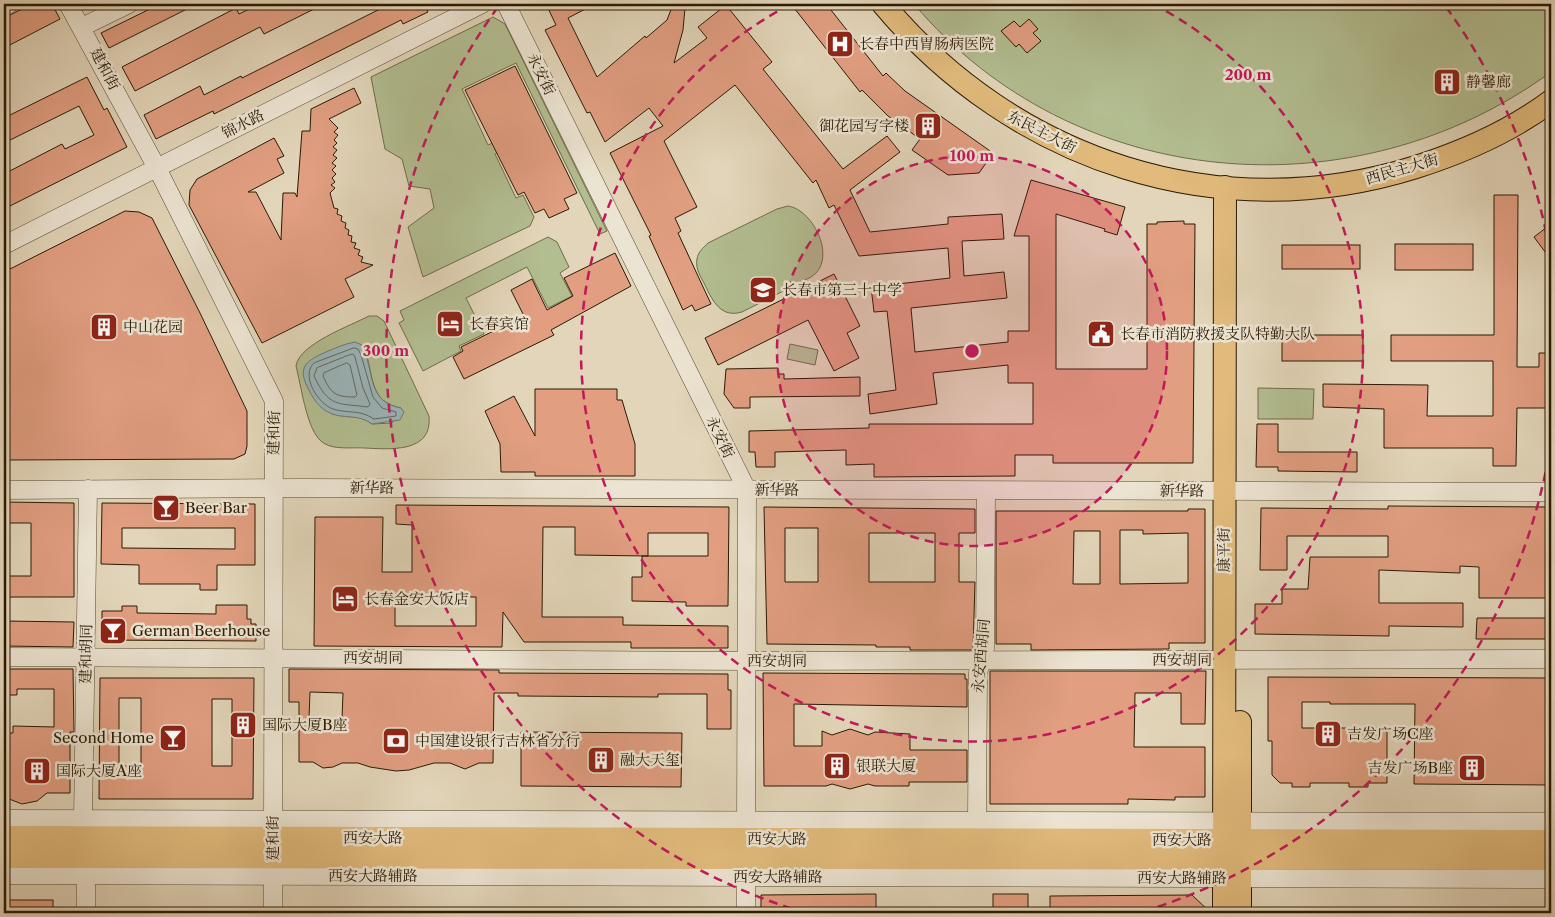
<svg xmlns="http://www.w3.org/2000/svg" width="1555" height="917" font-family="'Libre Caslon Text','Noto Serif SC',serif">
<rect width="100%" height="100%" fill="#e2d5b9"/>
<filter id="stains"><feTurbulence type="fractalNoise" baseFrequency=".004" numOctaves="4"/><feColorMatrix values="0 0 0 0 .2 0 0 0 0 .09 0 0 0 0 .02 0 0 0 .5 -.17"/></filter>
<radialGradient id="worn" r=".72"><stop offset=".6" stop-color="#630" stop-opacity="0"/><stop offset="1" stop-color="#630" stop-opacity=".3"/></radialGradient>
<g fill="#b2bd90" stroke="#6e6c4a" fill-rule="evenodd">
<path d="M914,4H1551V72C1355,215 1074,193 914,4Z"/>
<path d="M493,17L505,24L607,231L600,234L516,63L462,89L488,145L497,141L501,151L495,154L516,198L523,195L534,217L530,226L423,277L408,227L434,208L430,189L409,186L402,159L385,149L371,77Z"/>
<path d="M788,206C814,210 838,260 811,277L742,312C721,318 713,302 705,285C701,277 695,269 697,259C698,252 703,248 708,243L777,209Z"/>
<path d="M548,237L557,242L569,267L560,273L572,296L548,308L527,267L466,298L484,334L459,346L461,351L423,371L399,323L404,320L400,311Z"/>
<path d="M369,316H377L384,321L429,416C433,454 388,449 364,448C350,447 329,451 319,439C306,425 301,385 296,366C299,344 350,326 369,316ZM366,353C374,379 370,402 401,408L392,423L372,424L363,418L332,414Z"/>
<path d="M790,344L818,350L815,365L787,359Z"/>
<path d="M1258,388L1314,389L1313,419H1258Z"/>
</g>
<path fill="#9bb5bb" stroke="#6e7771" d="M355,342L362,345C375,371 366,402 401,408L404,412L400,420L372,424C358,413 342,420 328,412C320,408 314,400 310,392C297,369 303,362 326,352C335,348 344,344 355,342Z"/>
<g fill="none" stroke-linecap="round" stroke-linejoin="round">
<g stroke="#62685f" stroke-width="1">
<path d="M354,348L358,349L361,355L373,397L382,408L396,412V416L374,419C359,409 349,414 333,409C318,404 300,375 314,363Z"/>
<path d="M349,355L353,354L355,357L363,388L370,404L368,407C338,403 329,408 314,376L317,368Z"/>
<path d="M347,363L350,365L357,395L355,397C336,397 331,394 323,376L324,373Z"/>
</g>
</g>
<g fill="#e19e81" stroke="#2a1a03" fill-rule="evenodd">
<path d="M32,4H52L60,19L4,48V18Z"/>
<path d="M160,4H197L109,48L101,33Z"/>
<path d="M259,4H324L264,34L260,27L135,91L122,67L236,8L239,14Z"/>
<path d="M390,4H424L428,12L403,24L401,20L214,114L213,111L156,139L144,115L200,86L204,95L241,76L242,78Z"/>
<path d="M546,4H595L568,18L597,77L645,36L646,38L667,20L672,7L685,8L683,30L674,63L707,38L698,27L726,5L772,62L763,69L843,169L887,136L900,152L850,190L870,232L948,224V217L1002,214L1004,239L962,241L964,276L1004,272L1007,298L911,308L915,352L1008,342V331H1029V236H1014L1031,180L1125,207L1117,235L1104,231L1105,229L1056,214V369H1147V224H1157V222L1184,221V224H1195L1193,463H1053V455H1015V476L874,477V464L846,465V450L775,452V467H756L755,452H749V431L869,428V424H1033V383H1008V365L933,373L937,404L870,414L868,394L896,390L887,311L874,312L871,287L950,278L948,248L859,256L834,205L829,208L816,180L813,183L735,85L664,141L697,207L675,218L681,231L678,233L711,304L695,311L692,305L683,310L649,236L651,235L610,153L663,126L649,108L605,142L590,112L587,113L545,30L556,25Z"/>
<path d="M791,4H840L831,10L883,76L886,73L905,91L993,153L979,173L948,175L912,150L920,139L888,116L862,90L860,92Z"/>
<path d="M1029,19L1038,29L1033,33L1041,41L1027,53L1019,44L1016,47L1001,31L1014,21L1020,27Z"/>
<path d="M515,66L577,193L564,199L569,209L549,218L544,209L535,213L524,192L518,195L465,90Z"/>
<path d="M87,77L104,110L107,108L127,147L4,209V174L62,144L65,149L94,135L79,106L4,143V118Z"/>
<path d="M354,88L361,103L329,119L338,128L334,132L338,135L334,140L337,143L333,147L337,150L333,155L337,158L332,163L336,166L332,170L336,174L332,178L335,182L331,185L335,188L330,193L334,208L338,209L337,214L342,216L341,221L346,223L345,228L349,230L348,235L352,236L351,242L356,243L354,248L360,250L358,255L363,257L361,262L373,265L345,279L354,297L262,343L189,205L190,190L197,179L274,138L284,156L277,159L284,173L248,192H256L281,240L283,193H295L297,197L302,131H310L311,109Z"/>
<path d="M1494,195H1518L1517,367H1539V353H1551V408H1517L1516,466H1493V448H1384V409L1323,407V384L1428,385L1427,416H1493V361H1391V335H1494Z"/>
<path d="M125,211L139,212L152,218L200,313L247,411V446L245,454L234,459L4,460V272Z"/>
<path d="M1551,224V260L1534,237Z"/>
<rect x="1395" y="244" width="78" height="26"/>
<rect x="1282" y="245" width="78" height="24"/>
<path d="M615,253L631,286L551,330L554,335L464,379L453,357L463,351L461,347L524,316L511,290L532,279L547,310L573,296L564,278Z"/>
<path d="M834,274L860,326L847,333L859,358L834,371L808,320L718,365L705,338Z"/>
<rect x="1282" y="335" width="81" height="26"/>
<path d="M778,368V374H784V379L860,377V396L750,397V408H734L724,394L726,369Z"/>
<path d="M535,389H617V400H622L635,444V476H535V472H501L500,444L485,411L514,396L535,436Z"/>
<path d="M1257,424H1278V452H1357V472L1278,471V467H1256Z"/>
<path d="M4,502L74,503V597H4V576H31V523H4Z"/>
<path d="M102,503L255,504V565H217V590H200V584H139V565L101,564ZM122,528H235V549L122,548Z"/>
<path d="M396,505L729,507L728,606H686V602L632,601V577H642V556H708V533H648V556L575,555V527H543L542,617H623V625L728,626V648H631V642H524L503,612L502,647L314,646L315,517H383L382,572H412V525L396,524ZM395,597H476V626H395Z"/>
<path d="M1388,506L1551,507V598H1479V567L1460,566V573L1379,570V603H1463V627L1389,626V636L1255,634V604H1282V589H1308L1310,557H1388V536H1287V570H1260L1261,508L1388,509Z"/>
<path d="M764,507L975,509V533H959V582H975L973,650H910V647H876V645L767,644ZM785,528H818V582H785ZM869,533H935V582H869Z"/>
<path d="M1188,509H1205V643H1169V649L1031,650V644H996V511H1188ZM1120,530H1143V534L1188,533V583L1120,584ZM1074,531H1100V584H1073Z"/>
<path d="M216,605H247V619H251V624H256V641L102,640V611H122V606H137V613L216,614Z"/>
<path d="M1477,618H1551V639H1476Z"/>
<path d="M4,621L74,622L73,647L4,646Z"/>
<path d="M4,669H73L74,732H70V793H47L37,801L22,804L4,797V733H13V726L54,727V689H17V695H4Z"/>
<path d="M289,669L499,670V673L728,674V690H731V729H707V694H658V697L518,696V693H494L493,763H479L465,769L450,763H434L409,770L396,771L370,767L358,763H342L333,767L323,768L313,762H299V702H289ZM310,692L343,693L342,719L309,718Z"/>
<path d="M990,671H1206L1205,724H1181V693H1135L1134,747H1205V797H1175V800L1128,799V804H990Z"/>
<path d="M763,673L965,674V679H967V707L794,704V746H822V731L832,735L850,729L868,735L875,732L910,734V750H967V782H909V786H875L868,784L850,789L832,784L826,786H764Z"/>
<path d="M1268,677L1551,678V785L1414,784L1415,704H1330V702H1302V728H1387V783H1368V787H1349V783H1310V787H1292V783H1280L1272,775V741H1268Z"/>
<path d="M100,678H254L253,799H99ZM119,698H141V766H119ZM212,699H232V766H212Z"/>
<path d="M521,732L682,733L681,787L521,786Z"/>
<path d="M876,894V913H761V895Z"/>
<rect x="993" y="894" width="35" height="19"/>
<path d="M1192,895L1211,913L1050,910V896Z"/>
<rect x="4" y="900" width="49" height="13"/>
</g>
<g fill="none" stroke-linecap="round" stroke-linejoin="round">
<g stroke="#584930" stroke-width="19">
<g id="minor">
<path d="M68,4L157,168L274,401L273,830"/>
<path d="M506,4L747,490L746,833"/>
<path d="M4,7L9,4"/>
<path d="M82,27L129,4"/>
<path d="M4,245L482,4"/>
<path d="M4,490L303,488L1551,492"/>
<path d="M4,657L746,661L1551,659"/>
<path d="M4,819L1551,822"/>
<path d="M83,820L88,489"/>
<path d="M977,821L978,673L985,648L986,491"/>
<path d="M273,864V913"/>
<path d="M4,875L1551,879"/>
<path d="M86,913V875"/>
<path d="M746,913V866"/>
</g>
</g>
<g stroke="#2a1a03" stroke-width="24">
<g id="major">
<path d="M883,4C1014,161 1219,229 1416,167C1463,152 1511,131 1551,101"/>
<path d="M4,837L1551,841"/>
<path d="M4,857L1551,859"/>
<path d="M1224,913L1225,187"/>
<path d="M1240,913V722"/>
</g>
</g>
<use href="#minor" stroke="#ece4d2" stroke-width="18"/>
<use href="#major" stroke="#e1ba7c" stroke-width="22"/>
</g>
<circle cx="972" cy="351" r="195" fill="#c2185b" fill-opacity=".12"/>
<g fill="none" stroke="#c2185b" stroke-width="2.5" stroke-dasharray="9 6">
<circle cx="972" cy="351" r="195"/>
<path d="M1153 4A391 391 0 1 1 791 4"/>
<path d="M1551 443A586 586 0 0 1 1138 913M806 913A586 586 0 0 1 498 7M1446 7A586 586 0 0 1 1551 259"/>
</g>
<defs>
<g id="hospital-square" transform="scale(1.4375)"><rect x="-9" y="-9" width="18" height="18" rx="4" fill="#8f2418" stroke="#ece4d2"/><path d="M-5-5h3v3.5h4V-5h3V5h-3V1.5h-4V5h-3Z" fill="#fff"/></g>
<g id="building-square" transform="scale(1.4375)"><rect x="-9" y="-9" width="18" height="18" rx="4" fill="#8f2418" stroke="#ece4d2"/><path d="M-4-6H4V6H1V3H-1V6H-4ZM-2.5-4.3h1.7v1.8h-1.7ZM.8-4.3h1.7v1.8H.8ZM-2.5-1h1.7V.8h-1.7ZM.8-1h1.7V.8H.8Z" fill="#fff"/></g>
<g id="school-square" transform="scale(1.4375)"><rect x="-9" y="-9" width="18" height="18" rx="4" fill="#8f2418" stroke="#ece4d2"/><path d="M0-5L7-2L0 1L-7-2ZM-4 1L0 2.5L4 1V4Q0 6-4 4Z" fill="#fff"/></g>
<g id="hotel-square" transform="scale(1.4375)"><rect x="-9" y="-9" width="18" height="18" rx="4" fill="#8f2418" stroke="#ece4d2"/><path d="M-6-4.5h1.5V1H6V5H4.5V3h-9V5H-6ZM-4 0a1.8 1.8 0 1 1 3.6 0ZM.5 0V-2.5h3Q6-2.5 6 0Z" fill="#fff"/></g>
<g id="civic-square" transform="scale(1.4375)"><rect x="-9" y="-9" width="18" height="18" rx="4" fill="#8f2418" stroke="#ece4d2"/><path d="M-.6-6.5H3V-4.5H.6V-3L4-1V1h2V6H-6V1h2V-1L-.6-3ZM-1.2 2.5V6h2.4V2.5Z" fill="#fff"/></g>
<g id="bar-square" transform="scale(1.4375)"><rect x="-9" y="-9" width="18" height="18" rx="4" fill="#8f2418" stroke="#ece4d2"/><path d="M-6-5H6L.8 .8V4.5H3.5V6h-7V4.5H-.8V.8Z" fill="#fff"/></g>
<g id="bank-square" transform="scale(1.4375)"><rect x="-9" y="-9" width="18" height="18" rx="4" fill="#8f2418" stroke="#ece4d2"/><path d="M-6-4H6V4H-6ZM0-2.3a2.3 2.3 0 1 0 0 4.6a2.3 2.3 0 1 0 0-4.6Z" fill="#fff"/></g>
</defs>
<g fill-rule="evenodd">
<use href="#hospital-square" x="840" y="44"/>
<use href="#building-square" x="1447" y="82"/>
<use href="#building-square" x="928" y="126"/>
<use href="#school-square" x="763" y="290"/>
<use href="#hotel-square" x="450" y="324"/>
<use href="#building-square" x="104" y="327"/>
<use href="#civic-square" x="1101" y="334"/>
<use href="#bar-square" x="166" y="508"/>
<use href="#hotel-square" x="345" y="599"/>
<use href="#bar-square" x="113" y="631"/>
<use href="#building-square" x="243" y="725"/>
<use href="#building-square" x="1328" y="734"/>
<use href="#bar-square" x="173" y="738"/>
<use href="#bank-square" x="396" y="741"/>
<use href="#building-square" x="601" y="760"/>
<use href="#building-square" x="837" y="766"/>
<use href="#building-square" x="1472" y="768"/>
<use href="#building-square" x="37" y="771"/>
</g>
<g text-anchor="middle" stroke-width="5" stroke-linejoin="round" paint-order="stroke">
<g font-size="15" fill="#2a1a03" stroke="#ece4d2" text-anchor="start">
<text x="859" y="49">长春中西胃肠病医院</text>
<text x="1466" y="87">静馨廊</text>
<text x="909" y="131" text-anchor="end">御花园写字楼</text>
<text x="782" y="295">长春市第三十中学</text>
<text x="469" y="329">长春宾馆</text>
<text x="123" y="332">中山花园</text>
<text x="1120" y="339">长春市消防救援支队特勤大队</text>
<text x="185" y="513">Beer Bar</text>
<text x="364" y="604">长春金安大饭店</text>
<text x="132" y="636">German Beerhouse</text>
<text x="262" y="730">国际大厦B座</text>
<text x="1347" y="739">吉发广场C座</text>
<text x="154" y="743" text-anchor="end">Second Home</text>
<text x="415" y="746">中国建设银行吉林省分行</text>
<text x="620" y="765">融大天玺</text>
<text x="856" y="771">银联大厦</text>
<text x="1453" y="773" text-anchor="end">吉发广场B座</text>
<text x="56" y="776">国际大厦A座</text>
</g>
<g font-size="15" fill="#2a1a03" stroke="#ece4d2">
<text transform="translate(105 69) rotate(62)" y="5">建和街</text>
<text transform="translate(541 74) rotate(64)" y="5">永安街</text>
<text transform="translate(243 124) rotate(-27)" y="5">锦水路</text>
<text transform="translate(1042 132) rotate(27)" y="5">东民主大街</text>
<text transform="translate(1402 169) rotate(-16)" y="5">西民主大街</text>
<text transform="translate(274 433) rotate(-89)" y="5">建和街</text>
<text transform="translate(720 437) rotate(64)" y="5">永安街</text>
<text x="372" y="493">新华路</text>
<text x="777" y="495">新华路</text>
<text x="1182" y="496">新华路</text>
<text transform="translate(1224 550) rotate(-90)" y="5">康平街</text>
<text transform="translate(86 654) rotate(-89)" y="5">建和胡同</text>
<text transform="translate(981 656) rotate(-85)" y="5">永安西胡同</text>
<text x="373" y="663">西安胡同</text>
<text x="1182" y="665">西安胡同</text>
<text x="777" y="666">西安胡同</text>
<text transform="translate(273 838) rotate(-90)" y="5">建和街</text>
<text x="373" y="843">西安大路</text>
<text x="777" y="844">西安大路</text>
<text x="1182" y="845">西安大路</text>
<text x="373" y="881">西安大路辅路</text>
<text x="778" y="882">西安大路辅路</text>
<text x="1182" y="883">西安大路辅路</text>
</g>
</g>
<circle cx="972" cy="351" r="8" fill="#c2185b" stroke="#ece4d2" stroke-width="2.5"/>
<g font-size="15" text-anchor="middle" font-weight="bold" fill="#c2185b" stroke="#ece4d2" stroke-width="5" stroke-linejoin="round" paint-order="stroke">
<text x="1248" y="80">200 m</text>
<text x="972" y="161">100 m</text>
<text x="386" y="356">300 m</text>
</g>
<rect width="1555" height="917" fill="none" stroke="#e2d5b9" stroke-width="20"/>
<rect x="5" y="5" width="1545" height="907" fill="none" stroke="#2a1a03" stroke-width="2.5"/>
<rect x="10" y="10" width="1535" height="897" fill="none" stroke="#2a1a03"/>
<rect width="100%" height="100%" filter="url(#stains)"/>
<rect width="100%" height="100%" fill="url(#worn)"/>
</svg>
